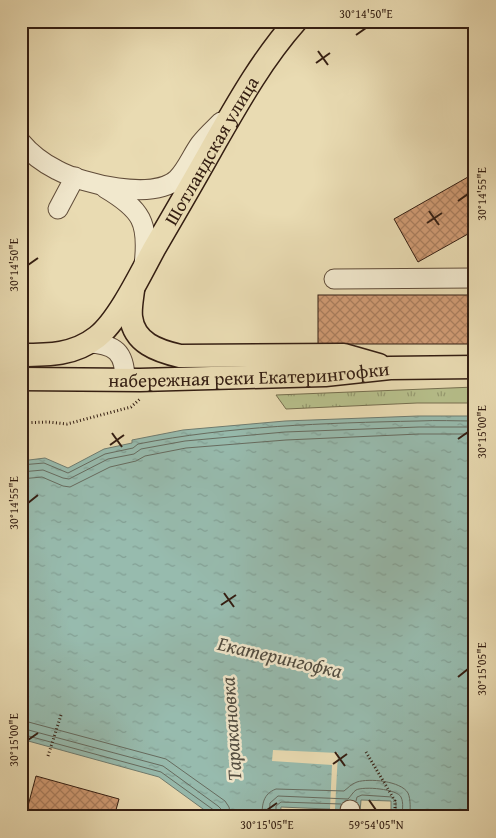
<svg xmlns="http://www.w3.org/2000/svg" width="496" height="838" font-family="'Gentium Book Plus',serif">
<defs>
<pattern id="grass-tufts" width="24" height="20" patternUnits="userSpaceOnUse" patternTransform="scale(1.25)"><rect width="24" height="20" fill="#b7c08c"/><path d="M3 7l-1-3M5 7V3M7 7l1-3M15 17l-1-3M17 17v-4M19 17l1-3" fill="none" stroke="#969b71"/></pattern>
<pattern id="water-ripples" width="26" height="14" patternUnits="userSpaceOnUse" patternTransform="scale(1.25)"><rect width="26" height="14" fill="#97bbae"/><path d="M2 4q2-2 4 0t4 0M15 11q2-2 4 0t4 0" fill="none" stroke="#83a095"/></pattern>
<pattern id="building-cross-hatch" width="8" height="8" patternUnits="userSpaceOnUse" patternTransform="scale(1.25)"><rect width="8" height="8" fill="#d09b74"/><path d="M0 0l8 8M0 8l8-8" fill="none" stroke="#aa7e5e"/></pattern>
</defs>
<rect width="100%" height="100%" fill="#e9dbb2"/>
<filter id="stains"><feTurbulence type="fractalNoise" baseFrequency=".004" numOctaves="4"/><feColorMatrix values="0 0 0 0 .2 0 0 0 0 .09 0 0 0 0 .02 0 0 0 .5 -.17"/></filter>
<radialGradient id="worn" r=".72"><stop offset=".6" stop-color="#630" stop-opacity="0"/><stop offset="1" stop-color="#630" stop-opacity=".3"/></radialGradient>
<path fill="url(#grass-tufts)" stroke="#766f4f" d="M475,387V403H417L286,409L276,395Z"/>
<path fill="url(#water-ripples)" stroke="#6f7c70" d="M418,416H475V817L391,816V801L361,800L360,812L350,810L281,807L280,817H214L159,777L21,739V461L45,458L68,468L104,449L132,443V440L183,430L285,421Z"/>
<path fill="#e9dbb2" d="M273,750L338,753L335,809H330L332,765L272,761Z"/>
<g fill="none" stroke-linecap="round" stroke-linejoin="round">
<g stroke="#666c60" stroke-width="1">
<path d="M21,465L44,463L68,473L105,454L133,448L138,444C229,426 325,423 418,421C437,420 456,421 475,421"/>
<path d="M21,472L43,470L63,478L69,479L108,459L134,454L141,449L185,441L285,432L419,427H475"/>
<path d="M21,479L42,477L63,486L70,487L110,467L136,461L145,456L186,448L286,440L419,434H475"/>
<path d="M21,720L166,759L225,801L229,807L231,817"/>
<path d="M21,728L163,766L218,806L222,810L223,817"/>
<path d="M21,734L161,772L215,811L217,817"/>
<path d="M356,801L357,797L362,795L392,797L396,802V817"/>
<path d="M262,817C262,804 263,794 276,789L344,791C348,788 351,784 357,782C369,778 401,781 408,793C411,800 410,809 410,817"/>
<path d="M269,817L270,803L278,796L348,799C351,796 353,792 356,790C364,786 397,789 401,797C404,803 402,811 402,817"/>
<path d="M276,817V806L281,802L341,804"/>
</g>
</g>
<g fill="url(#building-cross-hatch)" stroke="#341e12">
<path d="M475,173V230L418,262L394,219Z"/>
<rect x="318" y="295" width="157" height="49"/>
<path d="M36,776L119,799L114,817H25Z"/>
</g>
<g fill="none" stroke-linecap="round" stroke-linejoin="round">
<g stroke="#614d3a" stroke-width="21">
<g id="minor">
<path d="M21,142C31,154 43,163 57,170C83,184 153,201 177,179C187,169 192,155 200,144C206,136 214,129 221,122"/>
<path d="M105,188C142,210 149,222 144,265"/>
<path d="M58,209L75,177"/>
<path d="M334,279L475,278"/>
<path d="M88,343C115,344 125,352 125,380"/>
<path d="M350,817V810"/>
</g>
</g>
<g stroke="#341e12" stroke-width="25">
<g id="major">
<path d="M133,290C132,299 130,308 131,317C134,343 158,351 180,356L344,355L379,365"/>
<path id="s1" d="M21,355C49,355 74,355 97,337C118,321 141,273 154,249C175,213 196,177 216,141C240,99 264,57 296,21"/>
<path id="s2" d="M21,379L140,380L325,375L390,368L475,367"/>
</g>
</g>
<g stroke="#341e12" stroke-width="3" stroke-dasharray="1 2.5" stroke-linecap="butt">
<path d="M21,423L48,422L67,424L131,407L140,399"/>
<path d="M366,752L395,801V816"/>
<path d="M48,756L61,715"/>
</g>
<use href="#minor" stroke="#f1e8cd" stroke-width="19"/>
<use href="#major" stroke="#e9dbb2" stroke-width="22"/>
</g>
<path fill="none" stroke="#341e12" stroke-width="2" d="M356,35L366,28M318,51L328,65M316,63L330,53M458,201L468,194M429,211L439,225M427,223L442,213M28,265L38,258M112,433L122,447M458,439L468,432M110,445L124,435M28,503L38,495M224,593L234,607M221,605L236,595M458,677L468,669M28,740L38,733M335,752L345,766M333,764L347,754M369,800L376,810M267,810L277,803"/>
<g text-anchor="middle" stroke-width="5" stroke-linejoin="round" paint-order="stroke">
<g font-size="19" fill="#341e12" stroke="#f1e8cd">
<text dy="7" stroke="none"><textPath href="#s1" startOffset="299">Шотландская улица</textPath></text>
<text dy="7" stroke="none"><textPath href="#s2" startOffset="228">набережная реки Екатерингофки</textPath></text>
</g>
<g font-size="20" font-style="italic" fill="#524d41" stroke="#f1e8cd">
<text transform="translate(280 657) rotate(13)" y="7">Екатерингофка</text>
<text transform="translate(231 729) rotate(-94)" y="7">Таракановка</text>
</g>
</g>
<rect width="496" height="838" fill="none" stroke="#e9dbb2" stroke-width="55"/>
<rect x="28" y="28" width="440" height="782" fill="none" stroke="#341e12" stroke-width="2"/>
<g font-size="12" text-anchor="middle" fill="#341e12">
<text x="366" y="18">30°14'50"E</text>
<text transform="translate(482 194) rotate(-90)" y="4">30°14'55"E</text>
<text transform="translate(14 265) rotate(-90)" y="4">30°14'50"E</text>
<text transform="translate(482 432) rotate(-90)" y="4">30°15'00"E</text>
<text transform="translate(14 503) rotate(-90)" y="4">30°14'55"E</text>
<text transform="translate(482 669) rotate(-90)" y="4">30°15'05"E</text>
<text transform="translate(14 740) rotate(-90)" y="4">30°15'00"E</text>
<text x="267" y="829">30°15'05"E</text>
<text x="376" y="829">59°54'05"N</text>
</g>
<rect width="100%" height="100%" filter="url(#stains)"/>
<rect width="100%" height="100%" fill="url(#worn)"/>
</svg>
